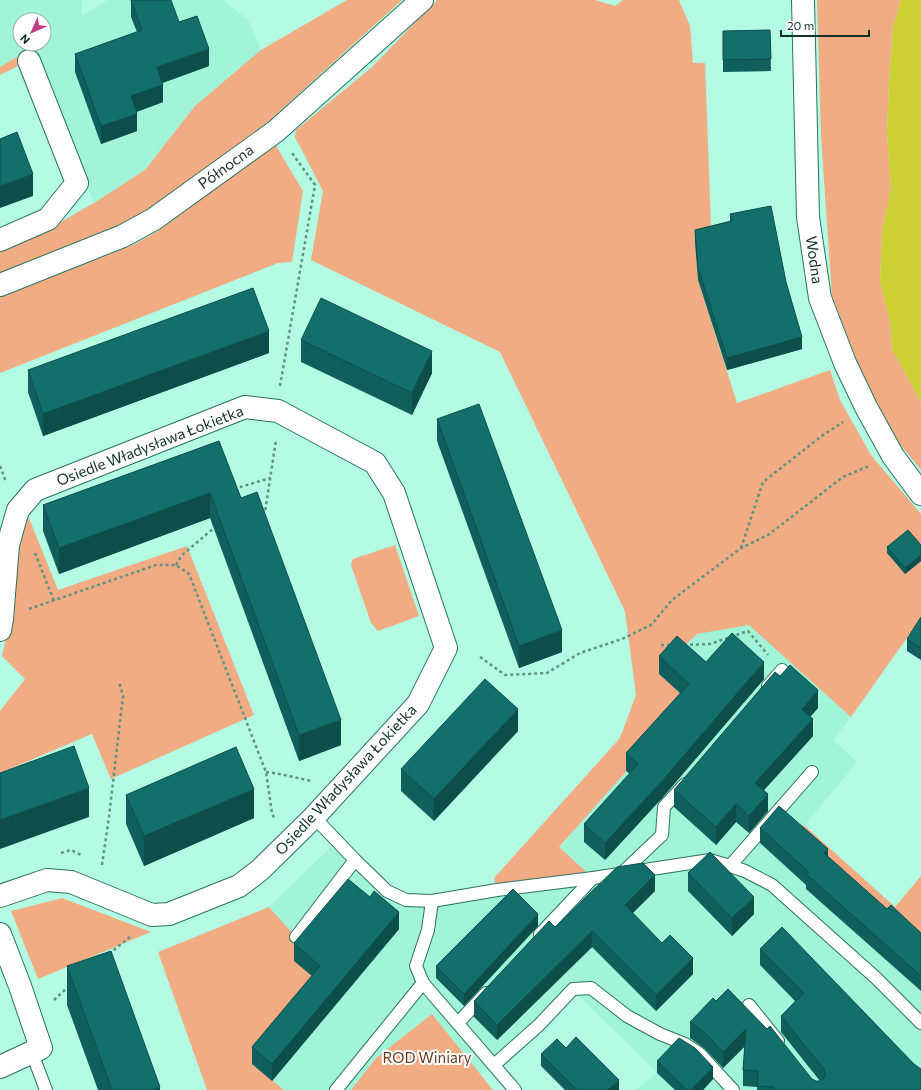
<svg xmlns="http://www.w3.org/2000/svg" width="921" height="1090" font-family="Commissioner,sans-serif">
<rect width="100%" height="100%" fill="#b3fbe2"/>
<g fill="#a1f4d7" fill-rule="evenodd">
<path d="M0,0H82V16L108,0H223L248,20L261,50L195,106L145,170L94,203L34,48L0,67ZM20,20H44V44H20Z"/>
<path d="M749,624L851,717L833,740L857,762L799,832L921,943V1090H635L657,1073L573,990L494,1065L480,1074L432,1014L376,1058L351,1090H284L252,1064L296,937L269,907L337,841L406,900L592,877L559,847L566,841L677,653L697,634Z"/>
</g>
<g fill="#f1ac84">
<path d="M347,0H402L269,121L191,179L150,211L121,227L0,275V249L52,227L94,203L145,170L195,106L261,50Z"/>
<path d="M437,0H595L615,6L623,0H679L690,26L693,63H705L711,227L677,233L695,230L698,280L737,403L830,370L840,400L871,455L921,514V618L851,717L749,625L697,634L677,653L689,701L559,847L593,878L497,890L494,878L620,738L636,695L625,611L500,352L311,260L323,191L295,137L296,130L372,67Z"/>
<path d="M817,0H901L893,28L889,82L887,134L891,189L882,230L880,282L890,322L892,349L921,402V470L895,438L866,384L832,296L821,137Z"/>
<path d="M34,47L38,56L0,75V67Z"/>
<path d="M275,144L303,191L292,262L278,263L0,373V297L133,245L158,231Z"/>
<path d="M29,518L58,590L187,546L254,715L111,779L92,734L0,773V711L25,679L2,656L11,615L15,542L23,522Z"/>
<path d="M395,545L419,616L378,631L371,623L351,565L353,559Z"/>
<path d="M804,825L895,907L921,876V943L799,832Z"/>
<path d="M62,898L151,932L38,979L11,911Z"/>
<path d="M269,907L296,937L320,983L252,1064L284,1090H207L158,952Z"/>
<path d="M432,1014L493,1090H351L376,1058Z"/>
</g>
<path fill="#cdd034" d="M901,0H921V402L892,349L890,322L880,282L882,230L891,189L887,134L889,82L893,28Z"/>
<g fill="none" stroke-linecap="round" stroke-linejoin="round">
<g stroke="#2b735e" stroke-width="14">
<g id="lane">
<path d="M768,686L782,670"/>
<path d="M314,817L355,860L387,891L406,900L432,901L497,890L593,878L710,860L730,866L745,871L772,885L876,978L921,1023"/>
<path d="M730,866L812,772"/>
<path d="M623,872L662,835L664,807L685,784"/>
<path d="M432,901L428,930L416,966L423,983L515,1090"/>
<path d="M540,934L593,878"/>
<path d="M296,937L355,860"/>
<path d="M749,1005L778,1041"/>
<path d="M458,1023L486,993"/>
<path d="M32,1053L46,1090"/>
<path d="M494,1065L539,1025L573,989L591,988L627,1016L660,1034L685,1044L700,1054L733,1090"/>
<path d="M336,1090L423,983"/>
</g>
</g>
<g stroke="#2b735e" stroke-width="24">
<g id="street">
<path d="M803,0L808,217L820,298L845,363L866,407L893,456L921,494"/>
<path d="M0,240L48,219L77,183L29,61"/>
<path d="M0,285L123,236L154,219L276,131L422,0"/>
<path d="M0,630L2,619L8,545L15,520L18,510L35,490L245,407L278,411L375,463L394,493L446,648L418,704L314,817L260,870L239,886L169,914L152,915L71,882L47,880L0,896"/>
<path d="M0,934L20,986L41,1048L0,1067"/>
</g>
</g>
<g stroke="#609281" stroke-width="2.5" stroke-dasharray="3 3" stroke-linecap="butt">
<path d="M280,386L315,185L292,153"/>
<path d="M0,466L6,482"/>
<path d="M234,489L270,478"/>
<path d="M261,513L265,512L276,440"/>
<path d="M741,548L763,482L823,435L843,422"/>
<path d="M35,553L54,601"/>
<path d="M176,565L182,555L213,529L217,528"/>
<path d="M29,609L156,565H176L189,574L266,772L272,813L275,820"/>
<path d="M661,645H671"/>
<path d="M684,645L710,644L748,631L768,655"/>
<path d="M480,657L505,675L547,673L580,653L622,639L651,625L672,600L741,548L768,535L843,477L869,466"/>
<path d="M266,772L280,774L311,781"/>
<path d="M61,853L71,850L83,856"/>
<path d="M102,865L109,817L123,696L119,682"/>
<path d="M109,954L131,936"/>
<path d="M54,1000L69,986"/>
</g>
<use href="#lane" stroke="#fff" stroke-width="12"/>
<use href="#street" stroke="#fff" stroke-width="22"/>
</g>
<g fill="#105f5c">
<path d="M131,0L179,22L209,66L162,83L163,102L136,112L137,131L101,144L75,72V54L137,32L131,17Z"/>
<path d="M770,30L771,71L723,72V31Z"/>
<path d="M730,214L786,282L802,349L727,370L698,280L695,242V230L730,221Z"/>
<path d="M301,340L432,373L412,415L301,362Z"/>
<path d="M269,353L43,436L28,392V370Z"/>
<path d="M437,419L562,652L519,668L437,441Z"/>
<path d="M219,441L241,498L341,745L299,761L210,518L59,574L43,531V505Z"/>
<path d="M921,545V561L905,574L887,553V547Z"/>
<path d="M921,617V660L907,651V639Z"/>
<path d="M659,656L706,662L764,679L663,797L605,860L584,842V824L630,774L626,771V753L680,693L659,674Z"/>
<path d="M818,708L810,717L813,736L764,790L768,811L749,833L736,822L716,845L674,807V790Z"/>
<path d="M518,731L434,821L401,791V769Z"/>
<path d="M126,795L254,818L144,866L126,824Z"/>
<path d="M760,828L828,857L887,909L921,933V991L806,889V885L760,843Z"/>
<path d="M688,873L754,914L732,936L688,891Z"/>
<path d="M655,891L632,913L693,974L656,1011L592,947L497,1040L474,1017V1001L555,927Z"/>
<path d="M370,897L399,929L272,1081L252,1064V1047L312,976L294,961V943Z"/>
<path d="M538,926L464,1006L436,978V966Z"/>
<path d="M760,949L921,1090H757V1087L743,1086V1070L745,1046L723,1068L705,1049L690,1038V1022L716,1001L812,1079L816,1081H820L781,1032V1016L795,1001L760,965Z"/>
<path d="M67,966L160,1090H98L67,1005Z"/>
<path d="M566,1048L619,1090H565L541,1066V1054Z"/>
<path d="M657,1061L713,1079L703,1090H675L657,1073Z"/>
</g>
<g fill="#0d4e4b">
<path d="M209,49V66L157,85V67Z"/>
<path d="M163,85V102L131,114V96Z"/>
<path d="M137,114V131L101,144V126Z"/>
<path d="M33,174V196L0,208V186Z"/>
<path d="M269,331V353L43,436V414Z"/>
<path d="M802,337V349L727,370V358Z"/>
<path d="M432,351V373L412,415V393Z"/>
<path d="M210,493V518L59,574V548Z"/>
<path d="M921,555V561L905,574V568Z"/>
<path d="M562,630V652L519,668V646Z"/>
<path d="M764,662V679L663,797L605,860V843Z"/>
<path d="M818,690V708L802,726V709Z"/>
<path d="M518,709V731L434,821V799Z"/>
<path d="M813,719V736L755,800V783Z"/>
<path d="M341,720V745L299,761V735Z"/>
<path d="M89,788V817L0,849V820Z"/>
<path d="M254,789V818L144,866V836Z"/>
<path d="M768,794V811L749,833V816Z"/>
<path d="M736,804V822L716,845V827Z"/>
<path d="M828,849V864L824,853Z"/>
<path d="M655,875V891L625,921V905Z"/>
<path d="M754,897V914L732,936V918Z"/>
<path d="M399,912V929L272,1081V1064Z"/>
<path d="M538,914V926L464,1006V994Z"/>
<path d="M592,931V947L497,1040V1025Z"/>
<path d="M693,958V974L656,1011V995Z"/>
<path d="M746,1029V1045L723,1068V1052Z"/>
<path d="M713,1067V1079L703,1090H691Z"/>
<path d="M619,1080V1090H608Z"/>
<path d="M160,1087V1090H152Z"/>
</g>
<g fill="#136f6b" stroke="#0d4e4b">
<path d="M131,0H171L179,22L197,16L209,49L157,67L163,85L131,96L137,114L101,126L75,54L142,30Z"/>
<path d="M770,30L771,59L723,60V31Z"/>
<path d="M17,132L33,174L0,186V139Z"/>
<path d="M771,206L786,282L802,337L727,358L698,268L695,230L732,221L730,214Z"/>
<path d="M253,288L269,331L43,414L28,370Z"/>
<path d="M321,298L432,351L412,393L301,340Z"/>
<path d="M479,404L562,630L519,646L437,419Z"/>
<path d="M219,441L241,498L257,492L341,720L299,735L210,493L59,548L43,505Z"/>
<path d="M908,530L921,545V555L905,568L887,547Z"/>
<path d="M921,617V648L907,639Z"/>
<path d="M732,633L764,662L663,780L605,843L584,824L638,764L626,753L689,684L659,656L677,636L706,662Z"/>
<path d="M790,665L818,690L802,709L813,719L755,783L768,794L749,816L736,804L716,827L674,790L775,672L780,676Z"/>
<path d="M485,679L518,709L434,799L401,769Z"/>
<path d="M74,746L89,788L0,820V773Z"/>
<path d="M236,747L254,789L144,836L126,795Z"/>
<path d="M779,806L828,849L824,853L887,909L891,905L921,933V976L806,874L809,872L760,828Z"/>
<path d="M710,852L754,897L732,918L688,873Z"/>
<path d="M643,863L655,875L625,905L662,943L670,935L693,958L656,995L592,931L497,1025L474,1001L549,921L555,927L617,867Z"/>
<path d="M348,879L370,897L374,891L399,912L272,1064L252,1047L320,966L294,943Z"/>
<path d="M513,889L538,914L464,994L436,966Z"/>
<path d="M782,927L914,1064L921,1069V1090H773V1087L757,1086L758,1071L743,1070L746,1029L723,1052L705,1033L690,1022L713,998L716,1001L728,989L767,1029L770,1026L812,1079L816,1081H819L823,1079L825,1076V1073L824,1069L781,1016L804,993L760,949Z"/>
<path d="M111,951L160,1087L152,1090H112L67,966Z"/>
<path d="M576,1037L619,1080L608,1090H577L541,1054L557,1039L566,1048Z"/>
<path d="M679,1038L695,1048L713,1067L691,1090H687L657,1061Z"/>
</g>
<g text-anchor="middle" stroke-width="4" stroke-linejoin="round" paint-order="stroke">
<g font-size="15" fill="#112f25" stroke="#fff">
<text transform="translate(226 167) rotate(-36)" y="5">Północna</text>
<text transform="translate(814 260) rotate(82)" y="5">Wodna</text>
<text transform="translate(150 446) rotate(-21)" y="5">Osiedle Władysława Łokietka</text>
<text transform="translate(346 780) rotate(-47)" y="5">Osiedle Władysława Łokietka</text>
</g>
<g font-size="15" fill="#693a1d" stroke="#fff">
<text x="427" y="1063">ROD Winiary</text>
</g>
</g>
<g transform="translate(32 32) rotate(225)"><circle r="19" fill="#ffffff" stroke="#a0aca8"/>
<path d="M0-3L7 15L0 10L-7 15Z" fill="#c34087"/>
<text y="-6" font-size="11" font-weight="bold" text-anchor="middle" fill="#112f25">N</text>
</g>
<path d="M781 30v6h88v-6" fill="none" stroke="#112f25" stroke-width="2"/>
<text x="787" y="30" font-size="12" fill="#112f25" stroke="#ffffff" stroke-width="3" paint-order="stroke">20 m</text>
</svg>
